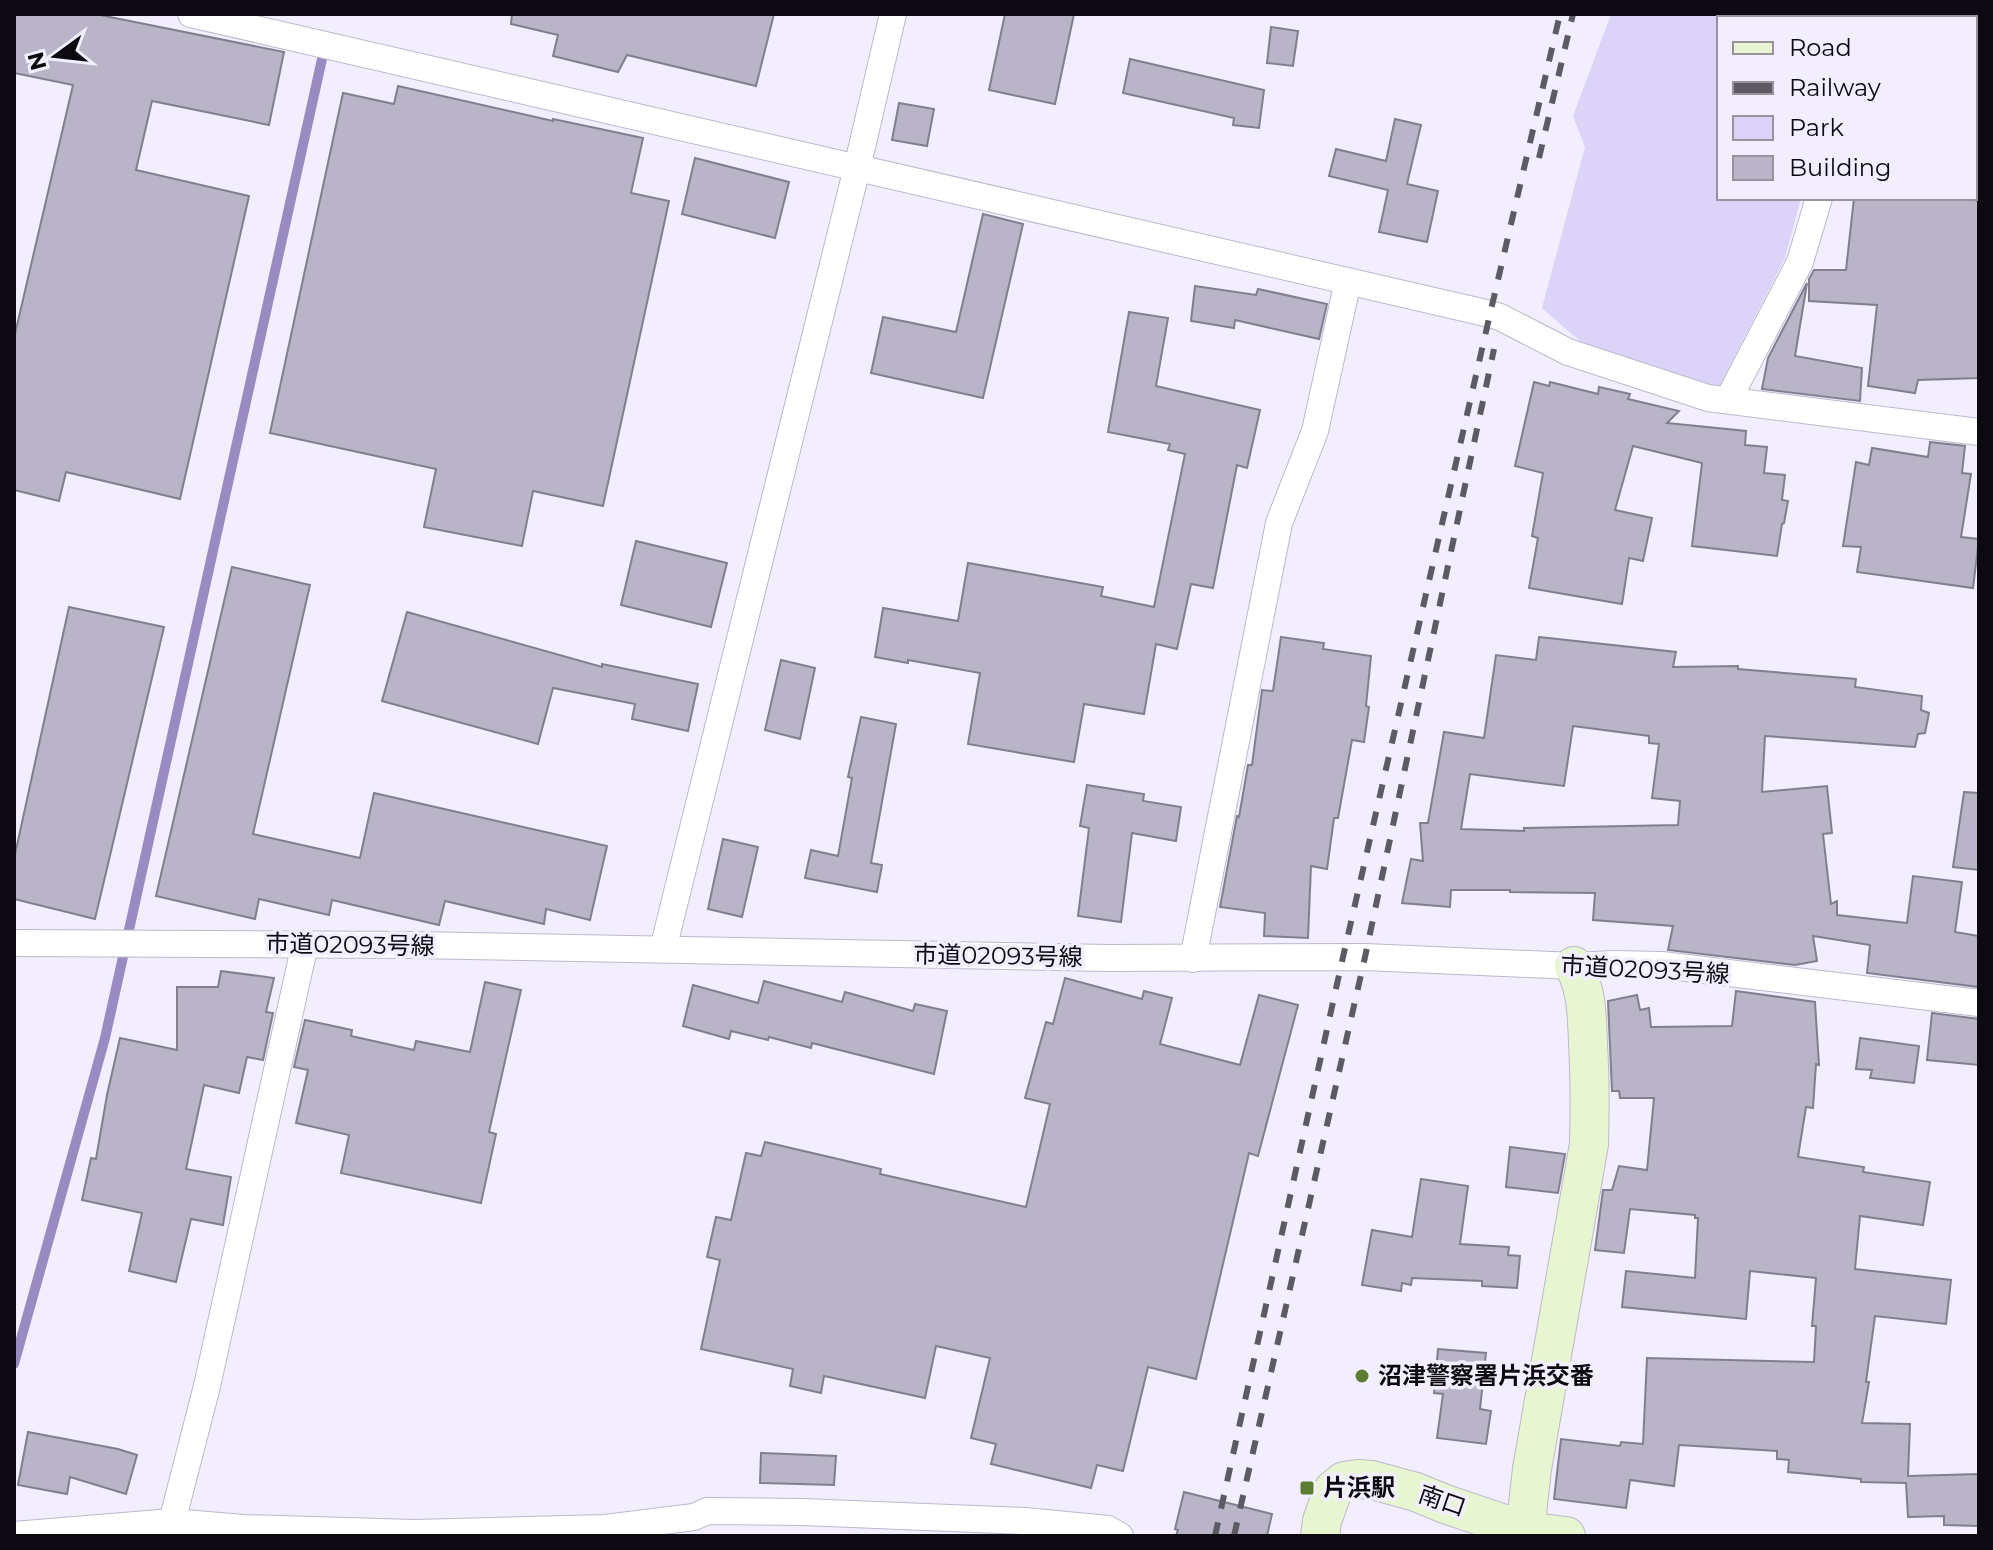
<svg xmlns="http://www.w3.org/2000/svg" width="1993" height="1550" font-family="Montserrat,'Noto Sans JP',sans-serif">
<rect width="100%" height="100%" fill="#f2eefe"/>
<path fill="#dcd3f9" d="M1611,14H1838L1837,18H1719V198H1801L1785,258L1719,387L1582,343L1542,308L1585,147L1573,116Z"/>
<g fill="none" stroke-linecap="round" stroke-linejoin="round">
<path stroke="#998bc1" stroke-width="10" d="M14,1364L105,1038L322,59"/>
</g>
<g fill="#b9b4c8" stroke="#827e90" stroke-width="2" fill-rule="evenodd">
<path d="M14,14H95L284,52L269,125L152,101L136,170L249,196L180,499L66,472L59,501L14,490V338L73,85L14,73Z"/>
<path d="M512,14H774L756,86L627,55L618,72L553,56L558,35L511,24Z"/>
<path d="M1005,14H1074L1055,104L989,90Z"/>
<path d="M1271,27L1298,31L1293,66L1267,63Z"/>
<path d="M1130,59L1264,90L1259,128L1233,125L1234,118L1123,93Z"/>
<path d="M398,86L553,121V119L643,138L631,193L669,201L603,506L533,491L522,546L424,527L436,469L270,433L343,93L394,104Z"/>
<path d="M899,103L934,109L927,146L892,140Z"/>
<path d="M1395,119L1421,125L1407,184L1438,191L1427,242L1379,232L1388,190L1329,176L1336,149L1386,161Z"/>
<path d="M695,158L789,182L775,238L682,214Z"/>
<path d="M1854,198H1968L1979,201V378L1918,380L1915,393L1868,386L1877,305L1809,301V279L1814,270H1846Z"/>
<path d="M983,214L1023,224L983,398L871,373L883,317L956,332Z"/>
<path d="M1807,283L1795,356L1862,368L1860,401L1762,389L1768,358Z"/>
<path d="M1195,286L1256,295L1258,289L1327,304L1319,339L1235,320L1234,328L1191,321Z"/>
<path d="M1129,312L1168,318L1156,386L1260,410L1247,468L1237,465L1213,588L1191,584L1177,649L1156,644L1144,714L1084,704L1074,762L968,744L980,673L908,660V663L875,657L883,608L958,621L968,563L1103,587L1101,596L1154,607L1185,454L1168,450L1170,444L1108,432Z"/>
<path d="M1534,382L1549,386L1550,382L1598,394L1599,387L1630,394L1628,399L1679,411L1667,423L1746,431L1745,445L1767,447L1764,473L1785,475L1782,500L1788,501L1784,523L1782,524L1777,556L1692,546L1702,463L1633,446L1615,510L1652,518L1643,561L1629,558L1622,604L1529,588L1538,538L1532,536L1543,473L1515,466Z"/>
<path d="M1930,442L1965,446L1962,473L1971,474L1961,537L1979,539L1973,588L1857,572L1861,547L1843,546L1856,462L1869,465L1872,448L1928,457Z"/>
<path d="M636,541L727,563L711,627L621,605Z"/>
<path d="M232,567L310,585L253,834L360,858L374,793L607,846L590,920L546,909L544,924L445,901L439,925L332,900L329,915L259,899L255,919L156,896Z"/>
<path d="M69,607L164,627L95,919L14,899V859Z"/>
<path d="M407,612L602,667V664L698,684L688,731L632,719L635,704L553,688L538,744L382,701Z"/>
<path d="M1281,637L1324,643L1323,649L1371,656L1366,706L1369,707L1364,742L1352,740L1338,818H1334L1327,869L1311,866L1308,938L1264,936L1265,913L1220,907L1237,816L1239,817L1248,765H1252L1262,690L1273,691Z"/>
<path d="M1539,637L1676,652L1673,667L1738,666V669L1856,679L1855,687L1922,696L1921,710L1929,713L1925,733L1918,734L1915,747L1765,736L1762,792L1827,786L1832,833L1823,834L1831,904L1837,901V915L1907,923L1913,876L1962,882L1955,932L1979,936V987L1867,973L1870,945L1813,936L1817,961L1795,965L1668,950L1673,926L1593,920L1595,893L1510,892V890H1451L1450,907L1402,903L1411,859L1423,861L1420,823H1428L1444,732L1484,738L1496,655L1536,660ZM1573,726L1649,736V743L1659,744L1652,798L1680,801L1678,825L1524,828V831L1461,829L1470,774L1564,786Z"/>
<path d="M781,660L815,668L800,739L765,730Z"/>
<path d="M861,717L896,724L871,863L882,865L877,892L805,878L811,850L838,856L852,778L848,777Z"/>
<path d="M1087,785L1144,794L1143,801L1181,807L1176,841L1132,833L1121,922L1078,916L1089,828L1080,826Z"/>
<path d="M1964,792L1979,793V870L1953,867Z"/>
<path d="M723,839L758,847L742,917L708,909Z"/>
<path d="M221,971L274,978L266,1012L273,1013L263,1060L247,1057L239,1093L204,1085L186,1169L231,1177L223,1225L191,1219L176,1282L129,1271L142,1213L82,1200L91,1158L96,1159L107,1095L120,1038L177,1050V987H218Z"/>
<path d="M1065,978L1142,999L1144,991L1172,998L1160,1044L1240,1065L1259,995L1298,1005L1258,1156L1249,1153L1196,1379L1148,1367L1123,1471L1097,1465L1091,1488L991,1464L996,1444L971,1438L990,1358L936,1346L925,1398L824,1376L821,1393L790,1386L793,1369L701,1349L720,1260L707,1257L716,1217L731,1220L746,1153L761,1156L765,1142L881,1169L880,1174L1026,1207L1050,1104L1025,1098L1046,1022L1053,1024Z"/>
<path d="M764,981L842,1002L845,992L913,1011L915,1004L947,1011L934,1074L812,1043L811,1048L769,1037L768,1040L731,1031L729,1039L683,1026L693,985L758,1003Z"/>
<path d="M485,982L521,990L489,1132L496,1134L481,1203L341,1173L349,1135L296,1123L308,1070L294,1067L305,1020L352,1030L351,1036L414,1050L416,1041L470,1052Z"/>
<path d="M1736,991L1815,1002L1819,1065L1816,1064L1813,1108L1806,1107L1798,1157L1864,1167L1863,1172L1930,1182L1923,1225L1860,1216L1855,1269L1951,1280L1946,1324L1875,1316L1866,1382H1869L1862,1423L1910,1424L1908,1476L1979,1474V1526L1944,1525V1516L1908,1517L1906,1483L1861,1482V1479L1788,1472L1789,1460L1777,1459V1451L1679,1445L1674,1486L1630,1480L1626,1508L1554,1499L1561,1439L1620,1446L1621,1442L1643,1444L1647,1358L1814,1362L1816,1326H1812L1816,1278L1750,1271L1746,1319L1622,1307L1626,1271L1695,1278L1698,1218H1695V1215L1630,1209L1624,1253L1595,1250L1603,1190H1612L1619,1166L1647,1170L1654,1098H1620L1619,1091H1612L1608,1001L1637,995L1640,1010L1649,1008L1651,1027L1732,1026Z"/>
<path d="M1932,1013L1979,1019V1065L1927,1060Z"/>
<path d="M1860,1038L1919,1046L1914,1083L1870,1078L1872,1070L1856,1069Z"/>
<path d="M1510,1147L1565,1154L1558,1193L1506,1187Z"/>
<path d="M1421,1179L1468,1186L1460,1244L1509,1247L1508,1255L1520,1256L1517,1288L1482,1286V1281L1412,1278L1411,1285L1402,1283L1401,1291L1362,1285L1372,1230L1412,1237Z"/>
<path d="M1438,1349L1486,1353L1480,1409L1491,1411L1486,1444L1437,1438L1443,1394L1434,1393Z"/>
<path d="M28,1432L118,1449L137,1455L126,1494L70,1477L67,1494L18,1485Z"/>
<path d="M761,1453L836,1456L834,1485L760,1483Z"/>
<path d="M1184,1492L1272,1514L1267,1536H1176L1178,1530L1175,1529Z"/>
</g>
<g fill="none" stroke-linecap="round" stroke-linejoin="round">
<g stroke="#bdb8cb" stroke-width="28">
<g id="street">
<path d="M191,14L1490,314L1500,317L1568,352L1708,398L1979,432"/>
<path d="M1852,18L1853,14"/>
<path d="M1975,25L1977,14"/>
<path d="M1975,184L1979,185"/>
<path d="M1728,400L1800,262L1819,198"/>
<path d="M14,943L413,945L1108,958L1365,957L1574,966L1614,964L1662,965L1979,1003"/>
<path d="M663,949L857,168L893,14"/>
<path d="M1193,959L1279,523L1315,431L1348,281"/>
<path d="M172,1522L207,1386L305,944"/>
<path d="M14,1535L172,1522L243,1528L414,1533L605,1528L694,1517L707,1511L803,1512L1025,1521L1108,1529L1120,1536"/>
</g>
</g>
<g stroke="#bdb8cb" stroke-width="40">
<g id="secondary">
<path d="M1525,1531L1532,1469L1589,1144C1590,1111 1590,1078 1588,1044C1587,1017 1587,990 1574,966"/>
<path d="M1320,1536L1322,1521L1333,1490L1344,1481L1358,1479L1372,1480L1416,1492L1445,1504L1525,1531L1566,1536"/>
</g>
</g>
<use href="#street" stroke="#fff" stroke-width="26"/>
<use href="#secondary" stroke="#e7f6d0" stroke-width="38"/>
<g stroke="#5d5a64" stroke-width="6" stroke-dasharray="14 14" stroke-linecap="butt">
<path d="M1539,158L1573,14"/>
<path d="M1215,1536L1343,957L1490,314L1560,14"/>
<path d="M1234,1536L1365,957L1494,349"/>
</g>
</g>
<g fill="#5e7c31" stroke="#f2eefe" stroke-width="3">
<circle cx="1362" cy="1376" r="8"/>
<rect x="1299" y="1480" width="16" height="16" rx="4"/>
</g>
<g text-anchor="middle" stroke-width="7" stroke-linejoin="round" paint-order="stroke">
<g font-size="24" fill="#0c0a10" stroke="#f2eefe">
<text transform="translate(350 945) rotate(1)" y="8">市道02093号線</text>
<text transform="translate(998 956) rotate(1)" y="8">市道02093号線</text>
<text transform="translate(1645 970) rotate(3)" y="8">市道02093号線</text>
<text transform="translate(1442 1501) rotate(19)" y="8">南口</text>
</g>
<g font-size="24" font-weight="bold" fill="#0c0a10" stroke="#f2eefe" text-anchor="start">
<text x="1378" y="1384">沼津警察署片浜交番</text>
<text x="1323" y="1496">片浜駅</text>
</g>
</g>
<rect width="1993" height="1550" fill="none" stroke="#0c0a10" stroke-width="32"/>
<rect x="1717" y="16" width="260" height="184" fill="#f2eefe" stroke="#96939f" stroke-width="2"/>
<rect x="1733" y="42" width="40" height="12" fill="#e7f6d0" stroke="#96939f" stroke-width="2"/>
<text x="1789" y="56" font-size="24" fill="#0c0a10">Road</text>
<rect x="1733" y="82" width="40" height="12" fill="#5d5a64" stroke="#96939f" stroke-width="2"/>
<text x="1789" y="96" font-size="24" fill="#0c0a10">Railway</text>
<rect x="1733" y="116" width="40" height="24" fill="#dcd3f9" stroke="#96939f" stroke-width="2"/>
<text x="1789" y="136" font-size="24" fill="#0c0a10">Park</text>
<rect x="1733" y="156" width="40" height="24" fill="#b9b4c8" stroke="#96939f" stroke-width="2"/>
<text x="1789" y="176" font-size="24" fill="#0c0a10">Building</text>
<g transform="translate(56 56) rotate(255)" stroke="#f2eefe" stroke-width="6" paint-order="stroke">
<path d="M0-6L14 30L0 20L-14 30Z" fill="#0c0a10"/>
<text y="-12" font-size="22" font-weight="bold" text-anchor="middle" fill="#0c0a10">N</text>
</g>
</svg>
